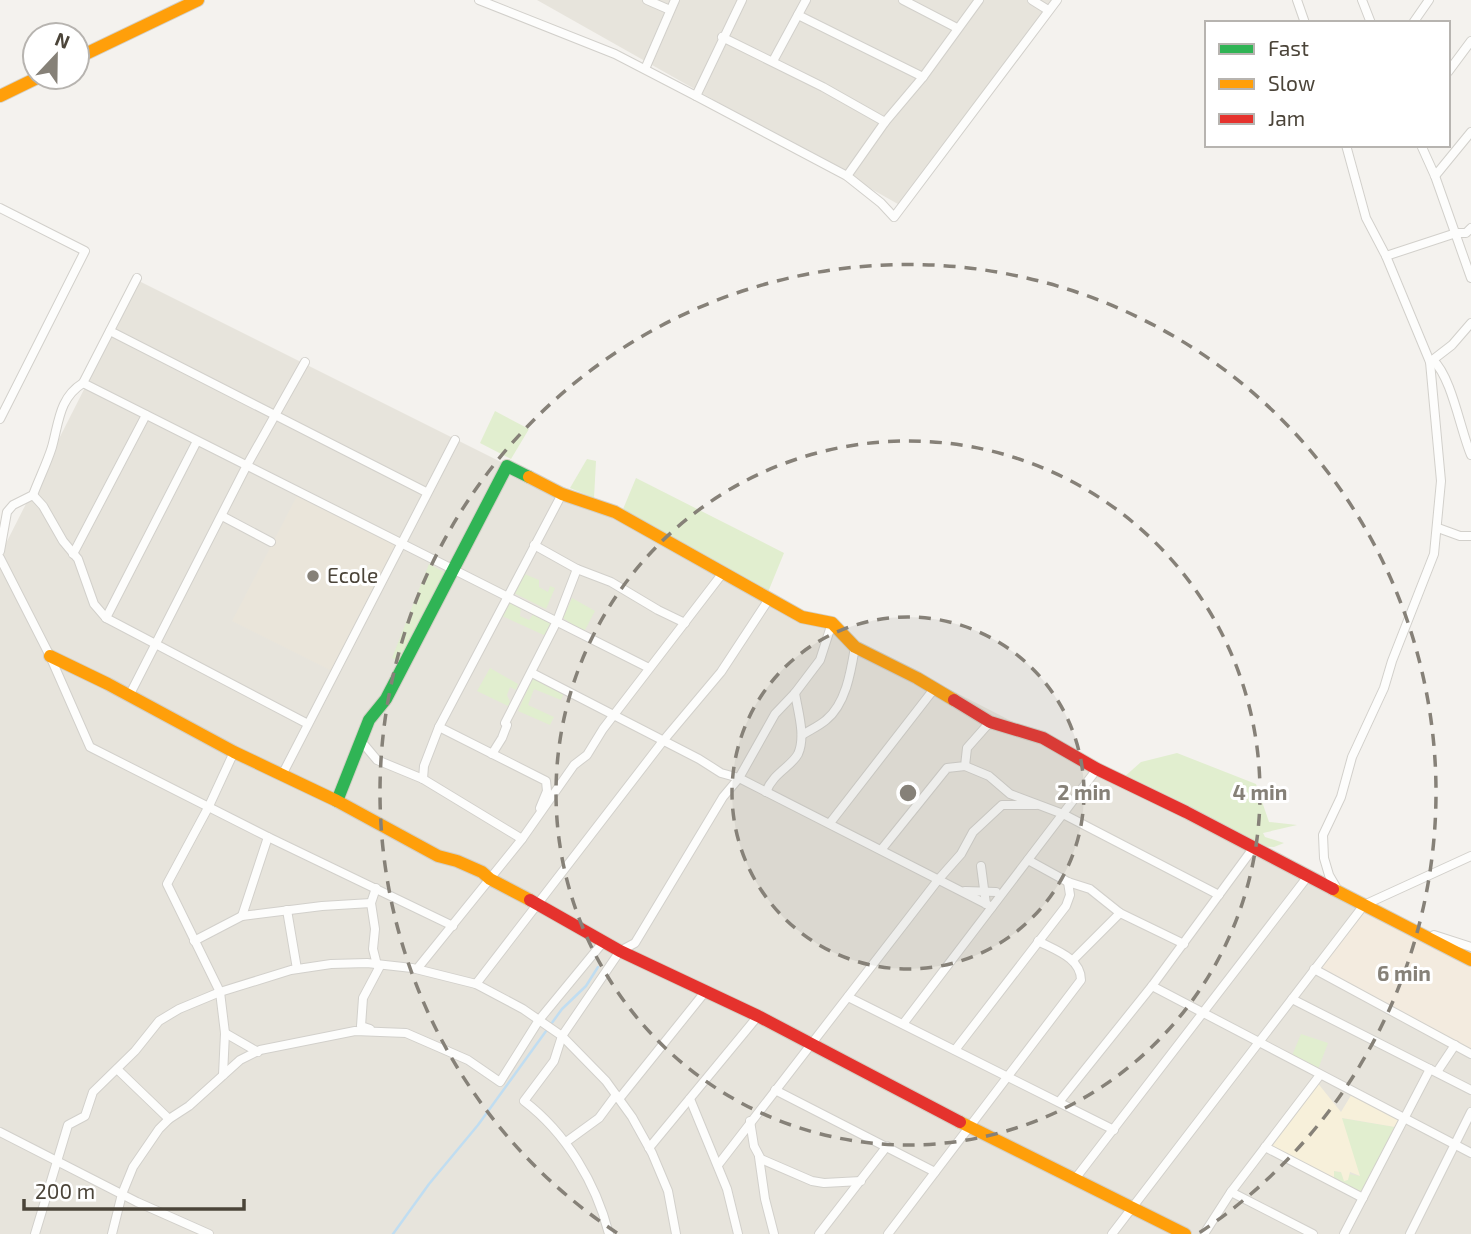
<svg xmlns="http://www.w3.org/2000/svg" width="1471" height="1234" font-family="'Exo 2',sans-serif">
<rect width="100%" height="100%" fill="#f4f2ee"/>
<g fill="#e7e4dc">
<path d="M537,0H1058L905,208Z"/>
<path d="M139,281L751,587L1471,958V1234H0V555Z"/>
</g>
<path fill="#f3ebdf" d="M1364,905L1471,961V1055L1313,972Z"/>
<path fill="#eae5da" d="M299,492L400,543L334,672L232,621Z"/>
<g fill="#e1eecf">
<path d="M495,411L529,429L511,459L480,443Z"/>
<path d="M587,459L596,461L594,498L570,488Z"/>
<path d="M636,478L784,553L766,597L621,514Z"/>
<path d="M429,564L446,573L404,663L392,658Z"/>
<path d="M522,573L539,580V587L548,592L550,586L555,588L546,609L512,592Z"/>
<path d="M572,598L595,611L584,632L563,618Z"/>
<path d="M507,601L521,606L520,616L529,620L534,613L553,623L546,636L500,615Z"/>
<path d="M490,668L518,684L516,690L510,687L507,695L510,702L508,706L477,691Z"/>
<path d="M533,677L564,693L561,700L534,689L528,705L554,717L550,725L518,711Z"/>
<path d="M1177,753L1256,784L1269,822L1297,825L1263,833L1265,837L1284,843L1274,847L1257,846L1123,778L1141,762Z"/>
<path d="M1301,1034L1328,1043L1317,1072L1291,1058Z"/>
<path d="M1341,1118L1401,1128L1363,1198L1334,1183V1171L1359,1176Z"/>
</g>
<path fill="#f7f0da" d="M1316,1081L1341,1112L1353,1092L1406,1119L1401,1128L1342,1118L1360,1176L1350,1172L1348,1180L1344,1181L1341,1172L1334,1171V1183L1328,1180V1175L1265,1147Z"/>
<g fill="none" stroke-linecap="round" stroke-linejoin="round">
<path stroke="#c0ddf1" stroke-width="2.5" d="M393,1234L429,1184L478,1125L562,1009L586,986L598,967"/>
<g stroke="#d2d0cb" stroke-width="10">
<g id="street">
<path d="M479,0L615,54L696,96L847,176L881,203L894,217L1057,0"/>
<path d="M647,0L670,10"/>
<path d="M903,0L957,28"/>
<path d="M1032,0L1048,10"/>
<path d="M1297,0L1305,23"/>
<path d="M1362,0L1371,23"/>
<path d="M798,15L923,77"/>
<path d="M1413,23L1429,0"/>
<path d="M722,37L823,87L885,122"/>
<path d="M773,61L806,0"/>
<path d="M645,69L675,0"/>
<path d="M1448,72L1471,41"/>
<path d="M696,96L742,0"/>
<path d="M1421,145L1435,176L1471,278"/>
<path d="M847,176L885,122L923,77L979,0"/>
<path d="M1435,176L1471,132"/>
<path d="M0,208L85,251L0,419"/>
<path d="M1386,256L1456,233H1466L1471,228"/>
<path d="M110,331L426,492"/>
<path d="M1433,360C1452,378 1460,429 1471,455"/>
<path d="M1430,362L1452,345L1471,323"/>
<path d="M83,383L649,668"/>
<path d="M33,495L43,506L63,541L78,559L94,604L106,618L308,724"/>
<path d="M222,516L271,542"/>
<path d="M1438,528L1460,536H1471"/>
<path d="M534,545L577,569L611,582L658,610L685,623"/>
<path d="M0,551L7,512L13,505L33,495C39,479 47,463 52,447C59,422 59,398 83,383L137,278"/>
<path d="M73,554L146,415"/>
<path d="M0,558L50,656L90,747L268,837L453,926"/>
<path d="M106,618L197,441"/>
<path d="M532,673L699,759L721,773L739,778L992,907"/>
<path d="M129,696L247,465L305,362"/>
<path d="M439,727L546,781L547,791L540,808"/>
<path d="M802,735C810,730 819,726 826,720C846,704 851,671 855,647"/>
<path d="M361,741L377,760L423,779L522,839"/>
<path d="M492,754L502,738L507,725L505,723L557,621L577,569"/>
<path d="M965,766L989,776L1010,794L1063,814L1219,895"/>
<path d="M282,775L455,440"/>
<path d="M423,779L424,766L439,727L562,494"/>
<path d="M766,792C773,773 791,767 798,754C806,736 798,712 795,693"/>
<path d="M830,823L934,689"/>
<path d="M881,850L947,768L965,766L967,748L990,722"/>
<path d="M1028,860L1068,882L1090,889L1120,913L1184,944"/>
<path d="M981,866L986,904"/>
<path d="M1336,887L1329,875L1324,858L1323,835L1341,797L1352,757L1384,688L1392,661L1434,554L1441,481L1430,362L1386,256L1366,218L1346,145"/>
<path d="M376,888L371,903L375,929L373,949L377,965"/>
<path d="M965,891L996,892"/>
<path d="M287,910L297,969"/>
<path d="M242,916L268,837"/>
<path d="M1434,935L1471,947"/>
<path d="M194,941L242,916L322,906L371,903"/>
<path d="M1073,960L1120,913"/>
<path d="M417,969L522,839L574,765L587,755L603,729L722,574"/>
<path d="M1314,969L1471,1054"/>
<path d="M476,984L663,741L721,672L769,599"/>
<path d="M1152,986L1471,1153"/>
<path d="M848,997L1114,1130"/>
<path d="M1292,999L1471,1090"/>
<path d="M903,1024L1097,769"/>
<path d="M370,1029L361,1026L363,998L380,966"/>
<path d="M225,1033L258,1052"/>
<path d="M955,1050L1066,906L1070,895L1068,882"/>
<path d="M117,1069L169,1119"/>
<path d="M1437,1072L1455,1045"/>
<path d="M223,1075L225,1033L220,992L167,884L209,806L234,752"/>
<path d="M775,1090L935,1172"/>
<path d="M619,1099L705,992"/>
<path d="M690,1099L727,1189L738,1234"/>
<path d="M1059,1102L1152,986L1254,847"/>
<path d="M750,1121L754,1146L761,1159L812,1181L824,1183L861,1181"/>
<path d="M0,1132L137,1202L209,1234"/>
<path d="M566,1142L599,1118L616,1095"/>
<path d="M1265,1147L1363,1198"/>
<path d="M649,1148L758,1016"/>
<path d="M759,1157L765,1199L774,1234"/>
<path d="M718,1165L938,880L961,854L973,832L1002,805H1036"/>
<path d="M1075,1179L1308,876"/>
<path d="M1231,1192L1313,1234"/>
<path d="M35,1234L68,1125L85,1116L93,1092L135,1051L159,1021L179,1009L220,992L291,970L331,964L367,963L412,968L476,984L523,1009L562,1036L606,1081L632,1117L652,1153L668,1191L676,1234"/>
<path d="M112,1234L122,1194L133,1167L159,1129L169,1119L189,1106L240,1060L260,1050L355,1031L406,1033L468,1060L500,1082L539,1020L604,941"/>
<path d="M609,1234C596,1183 566,1133 524,1101L554,1061L562,1036L620,951L635,943L723,797L739,778L775,714L795,693L820,660L832,623"/>
<path d="M819,1234L887,1146"/>
<path d="M888,1234L1081,980C1081,958 1055,950 1038,941"/>
<path d="M1112,1234L1364,905L1471,856"/>
<path d="M1204,1234L1231,1192L1320,1075"/>
<path d="M1344,1234L1430,1069"/>
<path d="M1410,1234L1471,1112"/>
</g>
</g>
<g stroke="#d3cfc5" stroke-width="14">
<path id="fast" d="M337,801L369,720L386,699L507,466L529,477"/>
</g>
<g stroke="#d3cfc5" stroke-width="14">
<g id="slow">
<path d="M77,58L198,0"/>
<path d="M0,96L39,77"/>
<path d="M529,477L562,494L615,512L802,617L832,623L855,647L917,678L954,700"/>
<path d="M50,656L108,684L234,752L337,801L438,856L457,861L482,872L490,879L530,900"/>
<path d="M1333,889L1471,960"/>
<path d="M960,1122L1185,1234"/>
</g>
</g>
<g stroke="#d3cfc5" stroke-width="14">
<g id="jam">
<path d="M954,700L990,722L1043,738L1097,769L1186,812L1333,889"/>
<path d="M530,900L620,951L758,1016L960,1122"/>
</g>
</g>
<use href="#street" stroke="#fdfdfc" stroke-width="8"/>
<use href="#fast" stroke="#30b455" stroke-width="12"/>
<use href="#slow" stroke="#ff9f0a" stroke-width="12"/>
<use href="#jam" stroke="#e5322d" stroke-width="12"/>
</g>
<circle cx="908" cy="793" r="176" fill="#868178" fill-opacity=".12"/>
<g fill="none" stroke="#868178" stroke-width="3.5" stroke-dasharray="12 9">
<circle cx="908" cy="793" r="176"/>
<circle cx="908" cy="793" r="352"/>
<path d="M617 1233A528 528 0 1 1 1199 1233"/>
</g>
<circle fill="#868178" stroke="#fff" stroke-width="2.5" cx="313" cy="576" r="7"/>
<g text-anchor="middle" stroke-width="6" stroke-linejoin="round" paint-order="stroke">
<g font-size="21" fill="#4b4439" stroke="#fff" text-anchor="start">
<text x="327" y="583">Ecole</text>
</g>
</g>
<circle cx="908" cy="793" r="10" fill="#868178" stroke="#fff" stroke-width="3.5"/>
<g font-size="21" text-anchor="middle" font-weight="bold" fill="#868178" stroke="#fff" stroke-width="6" stroke-linejoin="round" paint-order="stroke">
<text x="1084" y="800">2 min</text>
<text x="1260" y="800">4 min</text>
<text x="1404" y="981">6 min</text>
</g>
<rect x="1205" y="21" width="245" height="126" fill="#ffffff" stroke="#b7b4b0" stroke-width="2"/>
<rect x="1219" y="44" width="35" height="10" fill="#30b455" stroke="#b7b4b0" stroke-width="2"/>
<text x="1268" y="56" font-size="21" fill="#4b4439">Fast</text>
<rect x="1219" y="79" width="35" height="10" fill="#ff9f0a" stroke="#b7b4b0" stroke-width="2"/>
<text x="1268" y="91" font-size="21" fill="#4b4439">Slow</text>
<rect x="1219" y="114" width="35" height="10" fill="#e5322d" stroke="#b7b4b0" stroke-width="2"/>
<text x="1268" y="126" font-size="21" fill="#4b4439">Jam</text>
<g transform="translate(56 56) rotate(22)"><circle r="33" fill="#ffffff" stroke="#b7b4b0" stroke-width="2"/>
<path d="M0-5L12 26L0 18L-12 26Z" fill="#868178"/>
<text y="-10" font-size="19" font-weight="bold" text-anchor="middle" fill="#4b4439">N</text>
</g>
<path d="M24 1199v10h220v-10" fill="none" stroke="#4b4439" stroke-width="3.5"/>
<text x="35" y="1199" font-size="21" fill="#4b4439" stroke="#ffffff" stroke-width="5" paint-order="stroke">200 m</text>
</svg>
